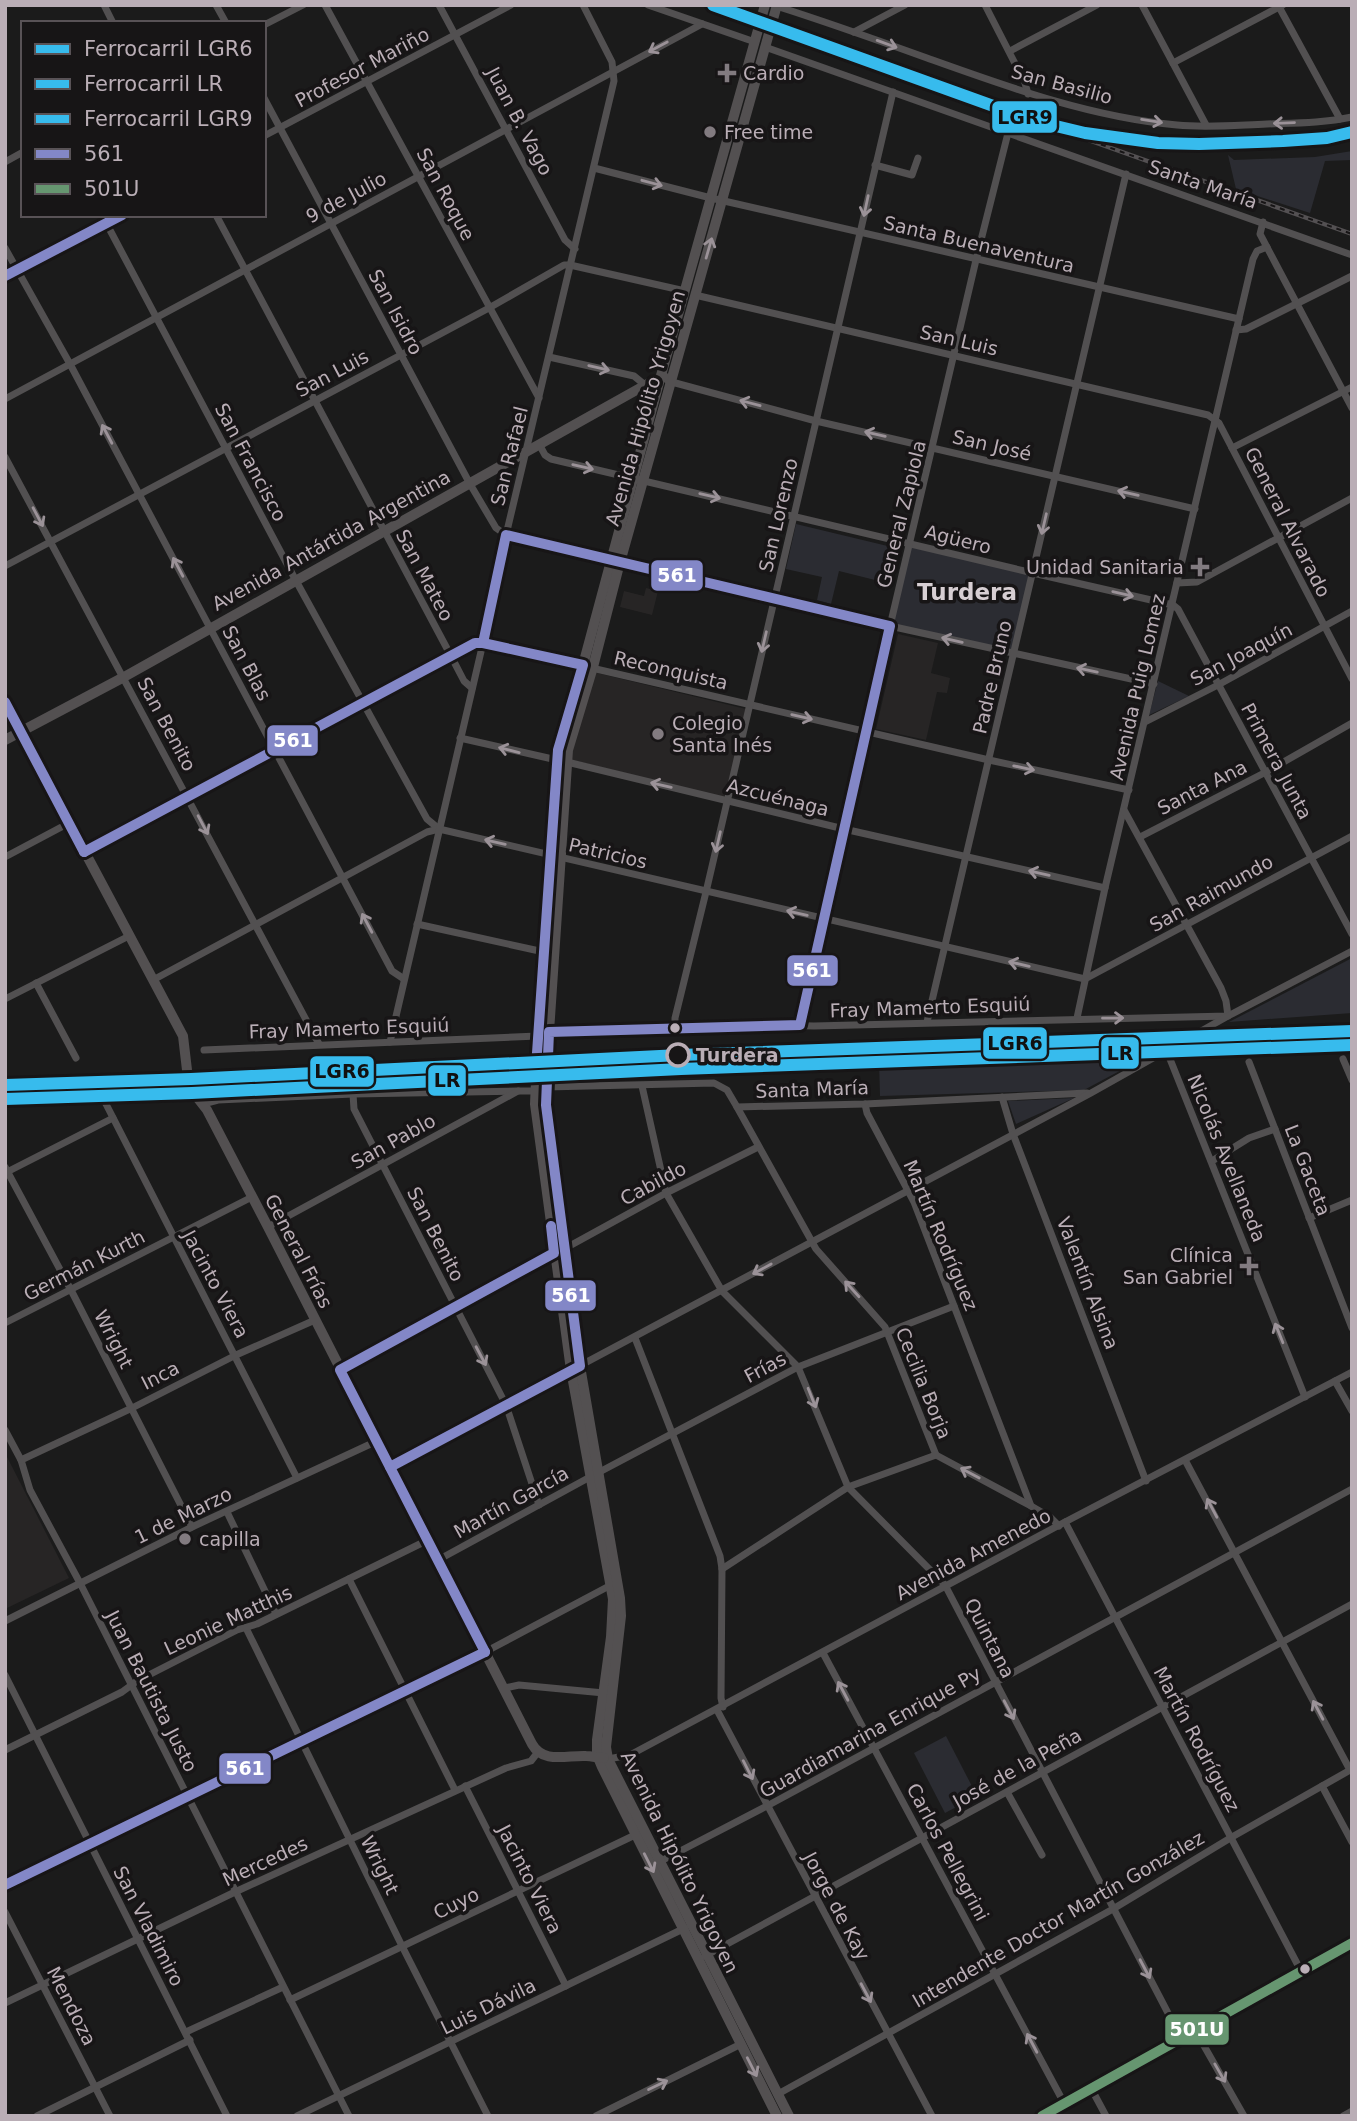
<svg xmlns="http://www.w3.org/2000/svg" width="1357" height="2121" font-family="'DejaVu Sans',sans-serif">
<rect width="100%" height="100%" fill="#1b1b1b"/>
<g fill="#272525">
<path d="M646,588L658,591L652,615L620,607L624,591L644,596Z"/>
<path d="M898,634L938,643L931,673L950,678L947,693L937,692L926,740L876,729Z"/>
<path d="M593,672L746,709L725,798L569,759Z"/>
<path d="M5,1453L69,1578L5,1609Z"/>
</g>
<g fill="#2b2c32">
<path d="M1352,151V160L1325,161L1310,213L1236,189L1228,155L1234,160L1315,157Z"/>
<path d="M796,524L900,549L891,584L839,571L831,604L817,600L822,577L786,569Z"/>
<path d="M911,543L1033,573L1013,654L890,626Z"/>
<path d="M1158,681L1189,696L1149,715Z"/>
<path d="M1352,958V1013L1229,1022Z"/>
<path d="M1157,1051L1084,1090L880,1096L879,1059Z"/>
<path d="M1074,1098L1016,1124L1008,1101Z"/>
<path d="M946,1736L977,1796L945,1813L914,1753Z"/>
</g>
<g fill="none" stroke-linecap="round" stroke-linejoin="round">
<g stroke="#525051" stroke-width="7">
<path d="M104,5L113,23"/>
<path d="M216,5L226,23"/>
<path d="M325,5L539,398"/>
<path d="M439,5L565,240L575,249"/>
<path d="M648,5L755,42"/>
<path d="M985,5L1025,83L1028,94"/>
<path d="M1142,5L1206,125"/>
<path d="M1278,5L1340,119"/>
<path d="M776,6C827,22 877,40 927,58C1008,87 1090,117 1177,125C1207,128 1238,125 1267,124C1295,123 1324,123 1352,117"/>
<path d="M264,25L303,5"/>
<path d="M854,32L905,5"/>
<path d="M765,47L1352,255"/>
<path d="M1010,51L1097,5"/>
<path d="M1173,63L1283,5"/>
<path d="M264,98L470,484L496,528L506,535L890,626L1154,684"/>
<path d="M264,136L511,5"/>
<path d="M5,162L23,152"/>
<path d="M875,165L912,175L918,158"/>
<path d="M594,168L711,198L1239,319"/>
<path d="M102,215L295,579L427,819L439,829"/>
<path d="M216,215L451,656L464,681L472,688"/>
<path d="M1263,222L1260,234L1352,408"/>
<path d="M5,248L70,364L392,971L404,979"/>
<path d="M5,276L122,215"/>
<path d="M695,295L1208,415L1219,423L1232,448L1352,679"/>
<path d="M1236,330L1246,329L1352,276"/>
<path d="M549,357L634,376L645,385"/>
<path d="M668,381L816,421L1195,509"/>
<path d="M5,399L702,24"/>
<path d="M539,444L545,455L551,459L1033,573L1173,605L1178,609L1352,934"/>
<path d="M1232,448L1352,387"/>
<path d="M5,457L319,1044"/>
<path d="M5,566L489,308L564,265H570L685,291"/>
<path d="M1177,583L1197,582L1352,498"/>
<path d="M1145,722L1218,685L1352,611"/>
<path d="M460,738L557,760"/>
<path d="M567,762L844,829L1105,888"/>
<path d="M1140,837L1266,772L1352,723"/>
<path d="M84,852L451,656L479,642L989,760L1129,790"/>
<path d="M5,857L69,823"/>
<path d="M417,924L544,952"/>
<path d="M153,980L427,832L439,829L1085,979L1352,836"/>
<path d="M36,983L76,1058"/>
<path d="M5,999L129,936"/>
<path d="M1077,1018L1105,888L1253,259L1257,251L1267,247"/>
<path d="M927,1022L1126,174"/>
<path d="M800,1025L890,626L976,260L1008,133"/>
<path d="M675,1027V1018L706,892L893,92"/>
<path d="M549,1032L776,1025L814,1026L1228,1016L1226,1001L1221,988L1124,810"/>
<path d="M390,1042L483,643L506,535L614,81L612,62L583,5"/>
<path d="M1166,1049L1305,1397"/>
<path d="M204,1050L538,1036"/>
<path d="M1343,1059L1352,1080"/>
<path d="M1249,1062L1352,1328"/>
<path d="M642,1086L666,1193L722,1291L798,1367L848,1487L945,1585L1181,2038"/>
<path d="M546,1087L714,1083L727,1090L737,1107L865,1104L1087,1093"/>
<path d="M353,1094L354,1109L506,1405L539,1505"/>
<path d="M1002,1097L1013,1134L1146,1481"/>
<path d="M106,1104L297,1478"/>
<path d="M203,1104L218,1100L353,1094L518,1091"/>
<path d="M865,1104L867,1113L914,1202L1031,1506L1050,1517L1059,1526"/>
<path d="M737,1107L816,1249L885,1327L936,1455L1031,1506"/>
<path d="M1212,1161L1249,1138L1275,1129"/>
<path d="M5,1167L71,1290L192,1527"/>
<path d="M5,1173L113,1118"/>
<path d="M1309,1218L1352,1200"/>
<path d="M268,1227L518,1091H535"/>
<path d="M564,1249L666,1193L758,1147"/>
<path d="M5,1323L252,1197"/>
<path d="M635,1338L720,1556L722,1569L721,1698L723,1707"/>
<path d="M340,1370L554,1253"/>
<path d="M1335,1381L1352,1411"/>
<path d="M5,1430L21,1460L30,1490L80,1583L349,2116"/>
<path d="M21,1460L132,1408L236,1355L315,1320"/>
<path d="M1185,1460L1350,1770"/>
<path d="M390,1467L1091,1093L1228,1016L1352,951"/>
<path d="M227,1512L276,1614"/>
<path d="M1065,1522L1301,1971"/>
<path d="M438,1560L590,1477L798,1367L954,1306"/>
<path d="M722,1569L848,1487L936,1455"/>
<path d="M349,1579L455,1790"/>
<path d="M5,1621L192,1527L377,1441"/>
<path d="M246,1628L402,1946L488,2116"/>
<path d="M823,1653L1064,2103"/>
<path d="M5,1675L227,2116"/>
<path d="M505,1688L519,1685L604,1693"/>
<path d="M717,1710L932,2116"/>
<path d="M5,1750L122,1692L137,1681L237,1630L257,1624L428,1540"/>
<path d="M608,1759L630,1755L1065,1522L1352,1372"/>
<path d="M465,1786L566,1986"/>
<path d="M1322,1786L1352,1842"/>
<path d="M1007,1792L1042,1855"/>
<path d="M661,1861L767,1806L1352,1489"/>
<path d="M5,1885L485,1652L611,1585"/>
<path d="M5,1912L110,2116"/>
<path d="M705,1956L1352,1604"/>
<path d="M290,2000L635,1835"/>
<path d="M5,2003L235,1892L506,1768L531,1761L538,1752"/>
<path d="M1195,2030L1244,2116"/>
<path d="M186,2032L283,1987"/>
<path d="M1091,2088L1106,2116"/>
<path d="M778,2094L1113,1909L1232,1837L1352,1769"/>
<path d="M37,2116L190,2040"/>
<path d="M297,2116L685,1928"/>
<path d="M596,2116L741,2044"/>
<path d="M1042,2116L1352,1943"/>
<path d="M1343,2116L1352,2111"/>
</g>
<g stroke="#535051" stroke-width="10">
<path d="M765,5L660,379L583,665L558,750L557,760L538,1036L535,1104L571,1370L613,1599L611,1637L597,1740V1755L602,1767L777,2116"/>
<path d="M777,5L619,566L593,667L568,750L549,1032L546,1105L580,1366L620,1598L621,1616L606,1747L608,1759L789,2116"/>
<path d="M5,702L183,1036L189,1087L207,1110L268,1227L532,1744C543,1764 567,1755 586,1756C592,1756 598,1758 604,1758"/>
<path d="M5,740L124,677L649,383L664,377"/>
</g>
<g stroke="#535052" stroke-width="4.5">
<path id="rail" d="M1035,121L1352,234"/>
</g>
<use href="#rail" stroke="#171516" stroke-width="2" stroke-dasharray="5" stroke-linecap="butt"/>
<g stroke="#171516" stroke-width="16">
<g id="bus-1">
<path d="M5,276L122,215"/>
<path d="M5,702L84,852"/>
<path d="M84,852L475,643H483L583,665L558,750L537,1053"/>
<path d="M390,1467L580,1366L546,1105L549,1032L800,1025L890,626L506,535L483,643"/>
<path d="M485,1652L340,1370L554,1253L551,1226"/>
<path d="M5,1885L485,1652"/>
</g>
</g>
<g stroke="#171516" stroke-width="16">
<path id="bus-2" d="M1042,2116L1352,1943"/>
</g>
<use href="#bus-1" stroke="#8387c7" stroke-width="10"/>
<use href="#bus-2" stroke="#669670" stroke-width="10"/>
<g stroke="#171516" stroke-width="18">
<path id="rail-1" d="M5,1085L191,1079L680,1055L1352,1031"/>
</g>
<g stroke="#171516" stroke-width="18">
<path id="rail-2" d="M5,1099L192,1093L681,1069L1352,1045"/>
</g>
<g stroke="#171516" stroke-width="18">
<path id="rail-3" d="M713,5L1035,121L1085,133L1158,143L1199,144L1283,141L1327,138L1352,132"/>
</g>
<use href="#rail-1" stroke="#37bbed" stroke-width="12"/>
<use href="#rail-2" stroke="#37bbed" stroke-width="12"/>
<use href="#rail-3" stroke="#37bbed" stroke-width="12"/>
</g>
<defs><path id="oneway-shaft" d="M-6 0H5M1.5-3L5.5 0L1.5 3" fill="none" stroke-width="1.6" stroke-linecap="round" stroke-linejoin="round" transform="scale(1.75)"/></defs>
<g stroke="#9b9298">
<use href="#oneway-shaft" transform="translate(887 44) rotate(20)"/>
<use href="#oneway-shaft" transform="translate(658 47) rotate(152)"/>
<use href="#oneway-shaft" transform="translate(1152 121) rotate(9)"/>
<use href="#oneway-shaft" transform="translate(1284 123) rotate(178)"/>
<use href="#oneway-shaft" transform="translate(652 183) rotate(15)"/>
<use href="#oneway-shaft" transform="translate(866 206) rotate(102)"/>
<use href="#oneway-shaft" transform="translate(709 248) rotate(-74)"/>
<use href="#oneway-shaft" transform="translate(599 368) rotate(13)"/>
<use href="#oneway-shaft" transform="translate(750 403) rotate(-165)"/>
<use href="#oneway-shaft" transform="translate(107 434) rotate(-118)"/>
<use href="#oneway-shaft" transform="translate(875 434) rotate(-167)"/>
<use href="#oneway-shaft" transform="translate(583 467) rotate(13)"/>
<use href="#oneway-shaft" transform="translate(1128 493) rotate(-167)"/>
<use href="#oneway-shaft" transform="translate(710 496) rotate(13)"/>
<use href="#oneway-shaft" transform="translate(38 517) rotate(62)"/>
<use href="#oneway-shaft" transform="translate(1044 524) rotate(103)"/>
<use href="#oneway-shaft" transform="translate(178 567) rotate(-118)"/>
<use href="#oneway-shaft" transform="translate(1123 594) rotate(13)"/>
<use href="#oneway-shaft" transform="translate(952 640) rotate(-167)"/>
<use href="#oneway-shaft" transform="translate(764 642) rotate(103)"/>
<use href="#oneway-shaft" transform="translate(1087 670) rotate(-168)"/>
<use href="#oneway-shaft" transform="translate(802 717) rotate(13)"/>
<use href="#oneway-shaft" transform="translate(509 750) rotate(-166)"/>
<use href="#oneway-shaft" transform="translate(1024 768) rotate(12)"/>
<use href="#oneway-shaft" transform="translate(661 785) rotate(-167)"/>
<use href="#oneway-shaft" transform="translate(203 825) rotate(62)"/>
<use href="#oneway-shaft" transform="translate(495 842) rotate(-167)"/>
<use href="#oneway-shaft" transform="translate(718 842) rotate(103)"/>
<use href="#oneway-shaft" transform="translate(1039 873) rotate(-167)"/>
<use href="#oneway-shaft" transform="translate(797 913) rotate(-167)"/>
<use href="#oneway-shaft" transform="translate(367 923) rotate(-118)"/>
<use href="#oneway-shaft" transform="translate(1019 964) rotate(-167)"/>
<use href="#oneway-shaft" transform="translate(1113 1018) rotate(-1)"/>
<use href="#oneway-shaft" transform="translate(762 1269) rotate(151)"/>
<use href="#oneway-shaft" transform="translate(852 1289) rotate(-132)"/>
<use href="#oneway-shaft" transform="translate(1279 1333) rotate(-112)"/>
<use href="#oneway-shaft" transform="translate(481 1356) rotate(62)"/>
<use href="#oneway-shaft" transform="translate(812 1398) rotate(68)"/>
<use href="#oneway-shaft" transform="translate(970 1473) rotate(-152)"/>
<use href="#oneway-shaft" transform="translate(1212 1508) rotate(-118)"/>
<use href="#oneway-shaft" transform="translate(843 1691) rotate(-118)"/>
<use href="#oneway-shaft" transform="translate(1009 1710) rotate(62)"/>
<use href="#oneway-shaft" transform="translate(1318 1710) rotate(-118)"/>
<use href="#oneway-shaft" transform="translate(748 1770) rotate(63)"/>
<use href="#oneway-shaft" transform="translate(649 1863) rotate(63)"/>
<use href="#oneway-shaft" transform="translate(1145 1969) rotate(62)"/>
<use href="#oneway-shaft" transform="translate(866 1993) rotate(62)"/>
<use href="#oneway-shaft" transform="translate(1032 2043) rotate(-118)"/>
<use href="#oneway-shaft" transform="translate(752 2067) rotate(63)"/>
<use href="#oneway-shaft" transform="translate(1220 2073) rotate(60)"/>
<use href="#oneway-shaft" transform="translate(658 2085) rotate(-26)"/>
</g>
<g fill="#827b80" stroke="#171516" stroke-width="2.5">
<path d="M723.5 62.5h7v7h7v7h-7v7h-7v-7h-7v-7h7z"/>
<circle cx="710" cy="132" r="7"/>
<path d="M1196.5 556.5h7v7h7v7h-7v7h-7v-7h-7v-7h7z"/>
<circle cx="658" cy="734" r="7"/>
<path d="M1245.5 1255.5h7v7h7v7h-7v7h-7v-7h-7v-7h7z"/>
<circle cx="185" cy="1539" r="7"/>
</g>
<g fill="#baaeb6" stroke="#171516" stroke-width="2.5">
<circle cx="675" cy="1028" r="6"/>
<circle cx="1305" cy="1969" r="6"/>
</g>
<circle fill="#171516" stroke="#baaeb6" stroke-width="3.5" cx="678" cy="1055" r="11"/>
<g text-anchor="middle" stroke-width="7" stroke-linejoin="round" paint-order="stroke">
<g font-size="19" fill="#baaeb6" stroke="#171516">
<text transform="translate(362 67) rotate(-28)" y="7">Profesor Mariño</text>
<text transform="translate(1062 84) rotate(15)" y="7">San Basilio</text>
<text transform="translate(520 121) rotate(62)" y="7">Juan B. Vago</text>
<text transform="translate(1203 184) rotate(19)" y="7">Santa María</text>
<text transform="translate(446 194) rotate(62)" y="7">San Roque</text>
<text transform="translate(346 197) rotate(-28)" y="7">9 de Julio</text>
<text transform="translate(979 244) rotate(13)" y="7">Santa Buenaventura</text>
<text transform="translate(396 312) rotate(62)" y="7">San Isidro</text>
<text transform="translate(959 340) rotate(13)" y="7">San Luis</text>
<text transform="translate(332 373) rotate(-28)" y="7">San Luis</text>
<text transform="translate(645 408) rotate(-74)" y="7">Avenida Hipólito Yrigoyen</text>
<text transform="translate(992 445) rotate(13)" y="7">San José</text>
<text transform="translate(509 456) rotate(-76)" y="7">San Rafael</text>
<text transform="translate(251 462) rotate(62)" y="7">San Francisco</text>
<text transform="translate(901 514) rotate(-76)" y="7">General Zapiola</text>
<text transform="translate(778 515) rotate(-77)" y="7">San Lorenzo</text>
<text transform="translate(1288 522) rotate(63)" y="7">General Alvarado</text>
<text transform="translate(958 539) rotate(14)" y="7">Agüero</text>
<text transform="translate(331 540) rotate(-29)" y="7">Avenida Antártida Argentina</text>
<text transform="translate(425 575) rotate(62)" y="7">San Mateo</text>
<text transform="translate(1241 654) rotate(-28)" y="7">San Joaquín</text>
<text transform="translate(247 663) rotate(62)" y="7">San Blas</text>
<text transform="translate(671 670) rotate(13)" y="7">Reconquista</text>
<text transform="translate(992 677) rotate(-77)" y="7">Padre Bruno</text>
<text transform="translate(1137 687) rotate(-77)" y="7">Avenida Puig Lomez</text>
<text transform="translate(167 724) rotate(62)" y="7">San Benito</text>
<text transform="translate(1277 761) rotate(62)" y="7">Primera Junta</text>
<text transform="translate(1202 787) rotate(-27)" y="7">Santa Ana</text>
<text transform="translate(778 797) rotate(14)" y="7">Azcuénaga</text>
<text transform="translate(608 853) rotate(13)" y="7">Patricios</text>
<text transform="translate(1211 893) rotate(-29)" y="7">San Raimundo</text>
<text transform="translate(930 1007) rotate(-2)" y="7">Fray Mamerto Esquiú</text>
<text transform="translate(349 1028) rotate(-2)" y="7">Fray Mamerto Esquiú</text>
<text transform="translate(812 1089) rotate(-2)" y="7">Santa María</text>
<text transform="translate(393 1141) rotate(-29)" y="7">San Pablo</text>
<text transform="translate(1227 1158) rotate(68)" y="7">Nicolás Avellaneda</text>
<text transform="translate(1308 1170) rotate(69)" y="7">La Gaceta</text>
<text transform="translate(653 1183) rotate(-28)" y="7">Cabildo</text>
<text transform="translate(436 1234) rotate(63)" y="7">San Benito</text>
<text transform="translate(941 1235) rotate(67)" y="7">Martín Rodríguez</text>
<text transform="translate(299 1251) rotate(63)" y="7">General Frías</text>
<text transform="translate(84 1265) rotate(-27)" y="7">Germán Kurth</text>
<text transform="translate(1088 1283) rotate(69)" y="7">Valentín Alsina</text>
<text transform="translate(216 1284) rotate(62)" y="7">Jacinto Viera</text>
<text transform="translate(114 1339) rotate(63)" y="7">Wright</text>
<text transform="translate(765 1367) rotate(-28)" y="7">Frías</text>
<text transform="translate(160 1375) rotate(-27)" y="7">Inca</text>
<text transform="translate(924 1383) rotate(68)" y="7">Cecilia Borja</text>
<text transform="translate(511 1502) rotate(-29)" y="7">Martín García</text>
<text transform="translate(183 1515) rotate(-26)" y="7">1 de Marzo</text>
<text transform="translate(973 1554) rotate(-28)" y="7">Avenida Amenedo</text>
<text transform="translate(228 1620) rotate(-25)" y="7">Leonie Matthis</text>
<text transform="translate(990 1638) rotate(63)" y="7">Quintana</text>
<text transform="translate(152 1691) rotate(63)" y="7">Juan Bautista Justo</text>
<text transform="translate(870 1732) rotate(-29)" y="7">Guardiamarina Enrique Py</text>
<text transform="translate(1197 1739) rotate(62)" y="7">Martín Rodríguez</text>
<text transform="translate(1017 1768) rotate(-29)" y="7">José de la Peña</text>
<text transform="translate(948 1852) rotate(62)" y="7">Carlos Pellegrini</text>
<text transform="translate(265 1861) rotate(-25)" y="7">Mercedes</text>
<text transform="translate(680 1862) rotate(64)" y="7">Avenida Hipólito Yrigoyen</text>
<text transform="translate(380 1865) rotate(64)" y="7">Wright</text>
<text transform="translate(530 1879) rotate(63)" y="7">Jacinto Viera</text>
<text transform="translate(456 1903) rotate(-26)" y="7">Cuyo</text>
<text transform="translate(837 1906) rotate(62)" y="7">Jorge de Kay</text>
<text transform="translate(1058 1919) rotate(-30)" y="7">Intendente Doctor Martín González</text>
<text transform="translate(149 1926) rotate(63)" y="7">San Vladimiro</text>
<text transform="translate(72 2006) rotate(63)" y="7">Mendoza</text>
<text transform="translate(488 2006) rotate(-26)" y="7">Luis Dávila</text>
</g>
<g font-size="19" fill="#baaeb6" stroke="#171516" text-anchor="start">
<text x="743" y="80">Cardio</text>
<text x="724" y="139">Free time</text>
<text x="1184" y="574" text-anchor="end">Unidad Sanitaria</text>
<text x="672" y="730">Colegio<tspan x="672" dy="22">Santa Inés</tspan></text>
<text x="1233" y="1262" text-anchor="end">Clínica<tspan x="1233" dy="22">San Gabriel</tspan></text>
<text x="199" y="1546">capilla</text>
</g>
<g font-size="19" font-weight="bold" fill="#baaeb6" stroke="#171516" text-anchor="start">
<text x="696" y="1062">Turdera</text>
</g>
<g font-size="23" font-weight="bold" fill="#d7cfd3" stroke="#171516">
<text x="967" y="600">Turdera</text>
</g>
</g>
<g stroke="#171516" stroke-width="2.5">
<rect x="991" y="100" width="67" height="34" rx="7" fill="#37bbed"/>
<rect x="650" y="559" width="54" height="33" rx="7" fill="#8387c7"/>
<rect x="266" y="724" width="53" height="33" rx="7" fill="#8387c7"/>
<rect x="786" y="954" width="53" height="33" rx="7" fill="#8387c7"/>
<rect x="982" y="1026" width="66" height="34" rx="7" fill="#37bbed"/>
<rect x="1100" y="1036" width="40" height="34" rx="7" fill="#37bbed"/>
<rect x="309" y="1055" width="66" height="33" rx="7" fill="#37bbed"/>
<rect x="427" y="1064" width="40" height="33" rx="7" fill="#37bbed"/>
<rect x="544" y="1279" width="53" height="33" rx="7" fill="#8387c7"/>
<rect x="218" y="1752" width="54" height="33" rx="7" fill="#8387c7"/>
<rect x="1164" y="2013" width="66" height="33" rx="7" fill="#669670"/>
</g>
<g font-size="19" text-anchor="middle" font-weight="bold" fill="#fff">
<text x="677" y="582">561</text>
<text x="293" y="747">561</text>
<text x="812" y="977">561</text>
<text x="571" y="1302">561</text>
<text x="245" y="1775">561</text>
<text x="1197" y="2036">501U</text>
</g>
<g font-size="19" text-anchor="middle" font-weight="bold" fill="#111">
<text x="1025" y="124">LGR9</text>
<text x="1015" y="1050">LGR6</text>
<text x="1120" y="1060">LR</text>
<text x="342" y="1078">LGR6</text>
<text x="447" y="1087">LR</text>
</g>
<rect width="1357" height="2121" fill="none" stroke="#baaeb6" stroke-width="14"/>
<rect x="21" y="21" width="245" height="196" fill="#171516" stroke="#585256" stroke-width="2"/>
<rect x="35" y="44" width="35" height="10" fill="#37bbed" stroke="#585256" stroke-width="2"/>
<text x="84" y="56" font-size="21" fill="#baaeb6">Ferrocarril LGR6</text>
<rect x="35" y="79" width="35" height="10" fill="#37bbed" stroke="#585256" stroke-width="2"/>
<text x="84" y="91" font-size="21" fill="#baaeb6">Ferrocarril LR</text>
<rect x="35" y="114" width="35" height="10" fill="#37bbed" stroke="#585256" stroke-width="2"/>
<text x="84" y="126" font-size="21" fill="#baaeb6">Ferrocarril LGR9</text>
<rect x="35" y="149" width="35" height="10" fill="#8387c7" stroke="#585256" stroke-width="2"/>
<text x="84" y="161" font-size="21" fill="#baaeb6">561</text>
<rect x="35" y="184" width="35" height="10" fill="#669670" stroke="#585256" stroke-width="2"/>
<text x="84" y="196" font-size="21" fill="#baaeb6">501U</text>
</svg>
